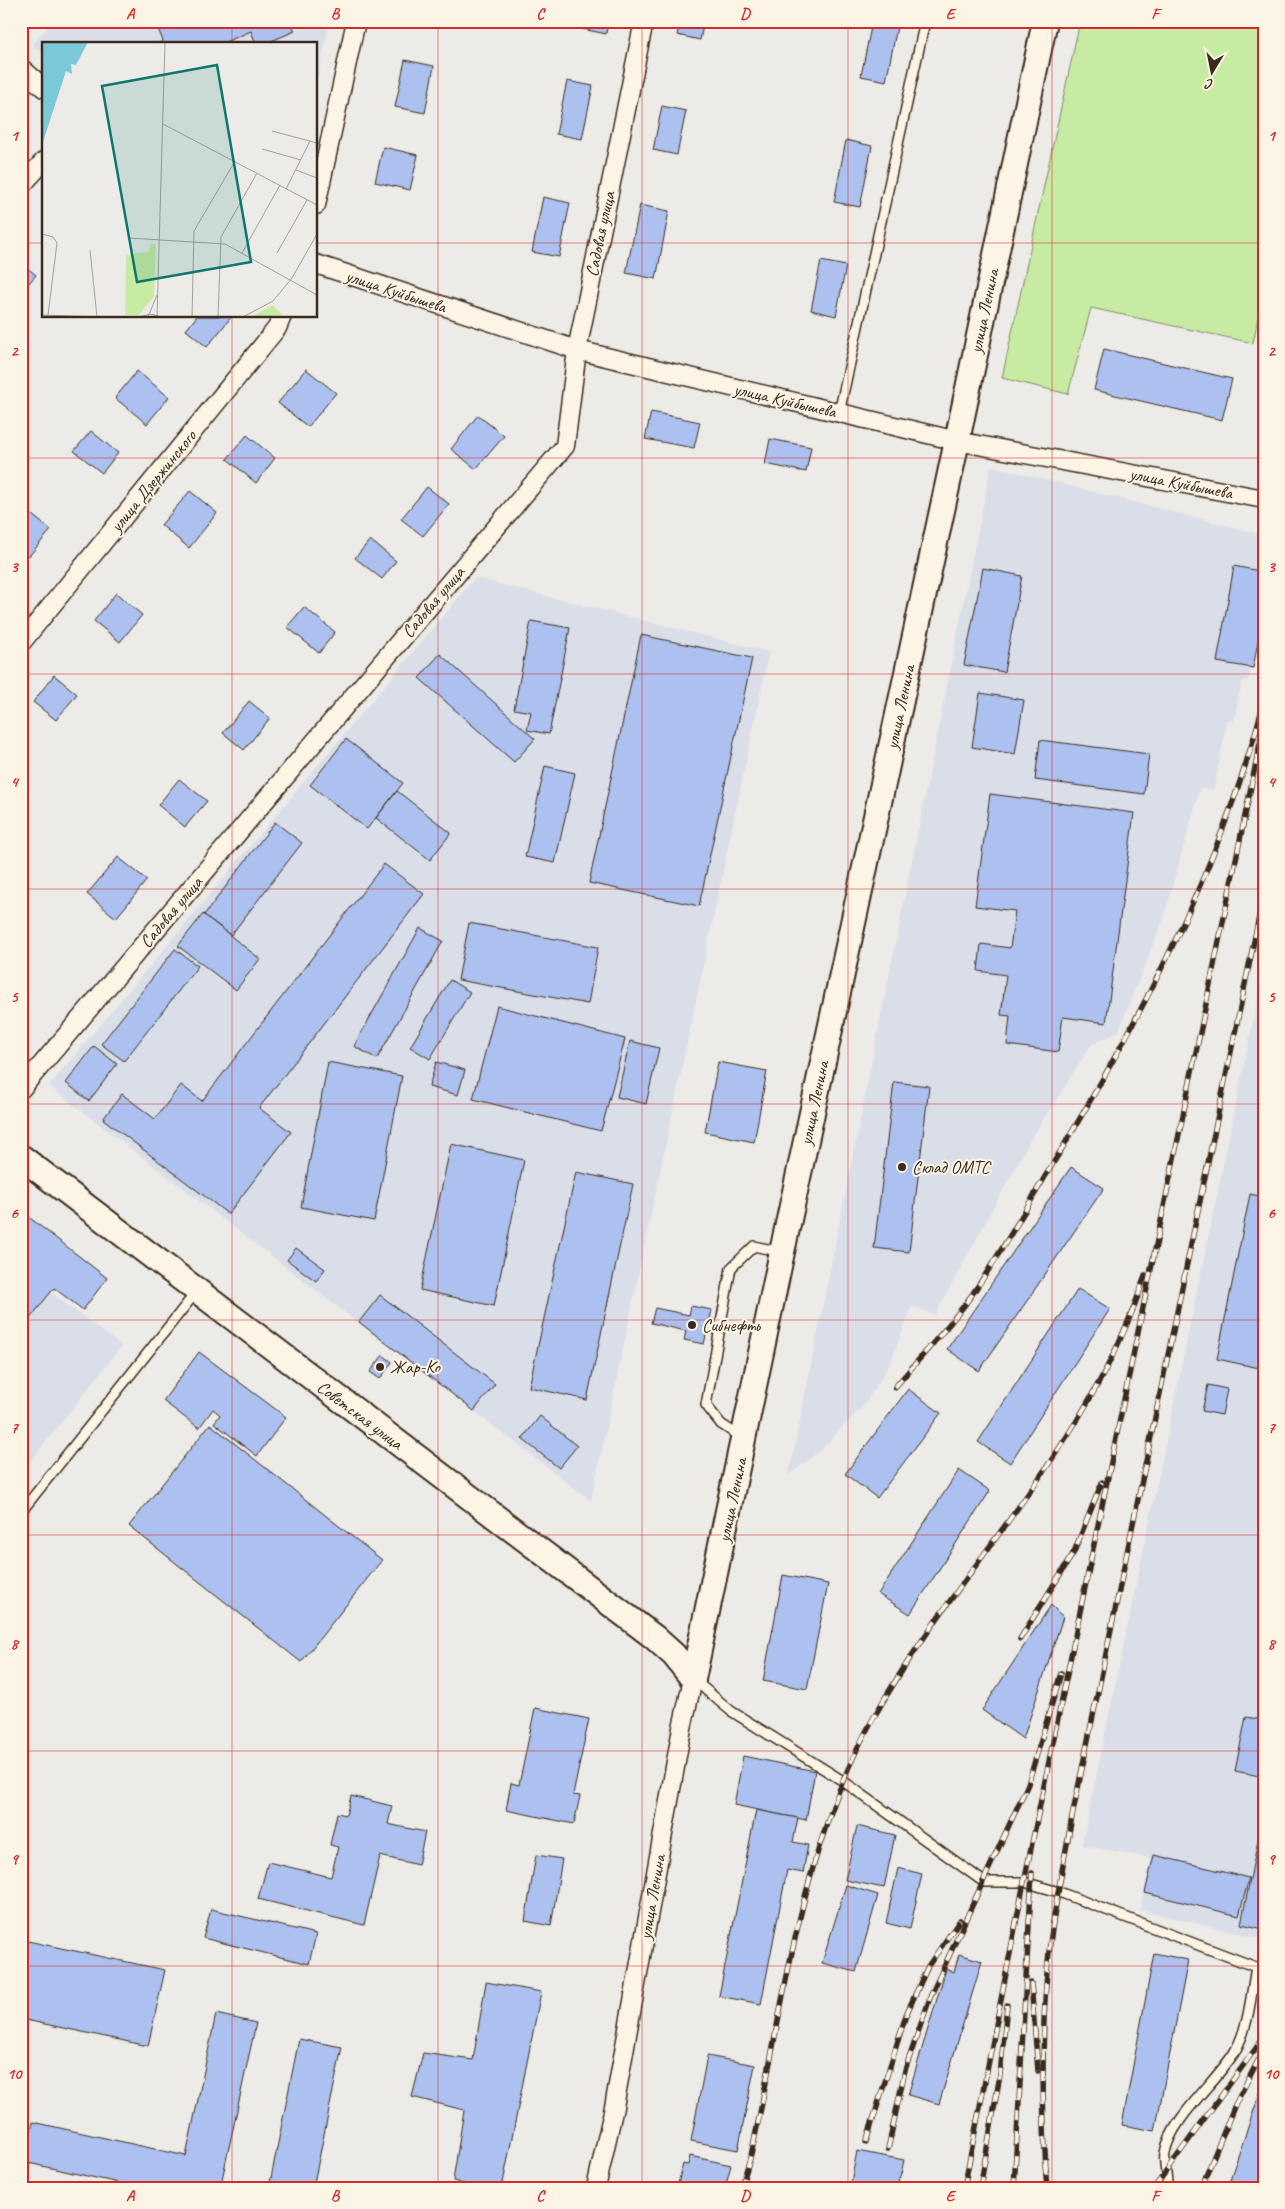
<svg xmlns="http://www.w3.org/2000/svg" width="1285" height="2209" font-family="Caveat,sans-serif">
<rect width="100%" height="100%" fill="#ecebe7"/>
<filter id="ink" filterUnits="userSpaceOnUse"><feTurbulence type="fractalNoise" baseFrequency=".02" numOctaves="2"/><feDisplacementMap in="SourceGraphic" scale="10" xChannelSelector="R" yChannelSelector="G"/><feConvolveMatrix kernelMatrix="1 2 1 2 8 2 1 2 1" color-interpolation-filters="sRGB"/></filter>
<g filter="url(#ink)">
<g fill="#d9dee9">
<path d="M53,21H330L316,87V44H44V54L32,45Z"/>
<path d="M991,466L1264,535V579L1248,681H1242L1234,721L1227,720L1214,790L1200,788L1163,920L1118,1032L1091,1045L1029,1142L935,1315L912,1306L890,1363L867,1401L822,1449L789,1475Z"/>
<path d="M475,578L769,652L591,1501L49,1086Z"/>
<path d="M1264,969V1939L1140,1910L1151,1858L1082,1845Z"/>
<path d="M21,1270L122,1346L21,1473Z"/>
</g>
<path fill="#c8eba4" stroke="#828a61" d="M1080,21H1264V298H1262L1253,343L1091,308L1068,394L1002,378Z"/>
<g fill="#acc1ef" stroke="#3b2a1e">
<path d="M155,21H290L295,31L264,44H256L251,31L221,44H157L163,41Z"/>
<path d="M579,21H608L606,34L578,28Z"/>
<path d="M680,21H704L700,40L677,35Z"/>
<path d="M872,22L897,27L886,81L861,76Z"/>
<path d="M405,60L434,66L425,113L395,107Z"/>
<path d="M567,81L593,86L582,139L556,134Z"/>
<path d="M662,106L686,111L677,155L653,150Z"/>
<path d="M846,140L872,146L860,207L834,202Z"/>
<path d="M383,147L418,155L410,190L375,182Z"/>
<path d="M543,197L570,203L559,257L532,252Z"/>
<path d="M640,205L669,211L656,279L626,273Z"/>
<path d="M821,261L846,266L836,316L811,310Z"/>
<path d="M21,263L36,275L21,292Z"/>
<path d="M197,316H232L207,347L186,330Z"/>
<path d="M1104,349L1232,379L1222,420L1094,390Z"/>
<path d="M306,369L336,393L308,427L278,403Z"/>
<path d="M137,371L169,397L147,424L115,398Z"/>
<path d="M651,412L700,422L694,448L645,439Z"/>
<path d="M478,415L504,436L476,469L451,449Z"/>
<path d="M91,431L118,453L102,473L74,451Z"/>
<path d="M247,435L275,458L256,483L227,459Z"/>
<path d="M770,439L811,447L806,472L765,464Z"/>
<path d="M427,487L449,504L423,536L401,519Z"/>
<path d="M190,491L217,513L189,548L161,525Z"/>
<path d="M22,507L51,530L29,556L21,550Z"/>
<path d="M370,540L396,561L382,579L355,558Z"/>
<path d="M1234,566L1264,572V609L1253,668L1217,662Z"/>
<path d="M983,568L1022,576L1004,672L964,665Z"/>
<path d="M116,593L142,615L120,642L94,621Z"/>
<path d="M304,607L335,632L319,653L287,627Z"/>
<path d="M531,621L570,628L549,734L527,730L531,712L514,709Z"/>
<path d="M641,635L752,658L699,906L589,883Z"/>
<path d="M440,654L535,739L514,762L419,678Z"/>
<path d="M54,675L77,694L56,720L33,702Z"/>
<path d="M980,693L1024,700L1015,754L972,747Z"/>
<path d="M249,701L270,718L244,750L223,733Z"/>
<path d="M346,739L403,783L367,829L310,785Z"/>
<path d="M1040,740L1149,754L1144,794L1035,780Z"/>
<path d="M545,766L575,773L555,863L525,857Z"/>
<path d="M179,779L207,801L185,827L158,805Z"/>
<path d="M397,791L451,833L430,860L376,818Z"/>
<path d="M990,794L1134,813L1106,1023L1063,1017L1058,1052L1007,1045L1010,1016L1001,1015L1006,975L978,971L981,944L1010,948L1015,911L975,906Z"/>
<path d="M275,822L302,843L231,935L204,915Z"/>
<path d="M118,857L147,880L116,918L87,894Z"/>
<path d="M384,864L424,894L259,1108L291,1132L228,1214L103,1119L122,1094L155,1119L181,1085L202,1101Z"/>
<path d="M203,914L260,959L236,990L178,946Z"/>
<path d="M469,923L598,947L588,1004L458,980Z"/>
<path d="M420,928L443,941L377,1059L354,1046Z"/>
<path d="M175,949L198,966L124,1061L101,1044Z"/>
<path d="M450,980L470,992L430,1059L410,1047Z"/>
<path d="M497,1006L625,1039L601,1131L473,1099Z"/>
<path d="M630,1041L659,1048L646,1104L617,1097Z"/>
<path d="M94,1046L117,1064L89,1101L66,1083Z"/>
<path d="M328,1062L402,1076L374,1221L301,1207Z"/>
<path d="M436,1062L465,1070L458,1095L429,1087Z"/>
<path d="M718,1062L767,1071L754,1142L705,1132Z"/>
<path d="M894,1082L929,1086L909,1252L874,1248Z"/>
<path d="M451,1144L524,1160L494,1306L420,1290Z"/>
<path d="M1071,1167L1104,1188L979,1371L947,1349Z"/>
<path d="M576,1172L633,1184L587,1400L529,1387Z"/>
<path d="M1250,1194L1264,1197V1369L1217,1359Z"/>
<path d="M21,1211L107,1278L83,1310L54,1288L21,1330Z"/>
<path d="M296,1248L325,1269L316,1281L287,1260Z"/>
<path d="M1078,1289L1110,1309L1010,1463L978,1442Z"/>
<path d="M380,1295L495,1384L474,1411L359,1322Z"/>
<path d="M691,1306L712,1310L704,1344L684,1340L686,1331L651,1323L655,1308L689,1315Z"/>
<path d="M199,1352L286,1417L257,1456L214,1423L220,1415L213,1409L199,1428L163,1401Z"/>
<path d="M383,1355L392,1362L380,1379L370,1372Z"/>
<path d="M1208,1385L1227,1389L1222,1415L1202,1411Z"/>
<path d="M908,1389L941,1413L877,1498L845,1474Z"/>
<path d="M540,1416L577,1446L559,1468L522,1439Z"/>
<path d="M210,1424L382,1560L301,1662L129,1526Z"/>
<path d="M959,1470L990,1491L910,1614L878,1594Z"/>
<path d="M783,1575L828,1584L807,1689L763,1681Z"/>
<path d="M1051,1605L1063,1617L1023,1739L982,1710Z"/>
<path d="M535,1708L589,1719L573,1795L580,1796L574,1824L506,1810L511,1783L519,1785Z"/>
<path d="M1246,1717L1264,1720V1777L1235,1771Z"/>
<path d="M743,1756L815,1771L806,1820L734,1805Z"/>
<path d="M351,1796L392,1806L388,1824L425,1832L418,1865L380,1856L364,1925L258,1899L268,1862L331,1877L338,1847L330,1845L337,1813L346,1815Z"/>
<path d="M756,1810L798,1818L793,1842L808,1845L803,1873L787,1870L761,2004L719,1996Z"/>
<path d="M1261,1825H1264V1929L1241,1924Z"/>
<path d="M857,1826L895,1835L884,1888L845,1880Z"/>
<path d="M536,1855L562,1859L551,1926L525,1921Z"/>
<path d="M1154,1855L1249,1878L1239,1916L1145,1893Z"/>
<path d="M898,1868L922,1874L910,1929L886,1923Z"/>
<path d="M846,1885L878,1895L856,1972L822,1963Z"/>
<path d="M211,1909L316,1934L309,1964L203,1938Z"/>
<path d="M23,1940L165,1970L148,2046L21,2019Z"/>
<path d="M1154,1953L1188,1960L1155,2131L1122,2125Z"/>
<path d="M959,1954L982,1961L939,2104L908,2095L946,1969L954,1972Z"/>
<path d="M486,1982L541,1992L502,2188H479L453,2181L464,2110L412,2097L423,2053L473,2060Z"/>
<path d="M216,2014L256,2023L221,2184L200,2179L198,2188H141L24,2162L33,2122L186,2156Z"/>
<path d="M299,2039L342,2047L313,2188H269Z"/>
<path d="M707,2056L755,2065L738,2150L691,2141Z"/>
<path d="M1264,2081V2188H1227Z"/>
<path d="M857,2151L904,2160L898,2188H850Z"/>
<path d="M690,2156L731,2165L725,2188H677L683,2164L688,2165Z"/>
</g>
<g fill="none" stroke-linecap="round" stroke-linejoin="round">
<g stroke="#3b2a1e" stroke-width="12">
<g id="lane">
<path d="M839,413L925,21"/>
<path d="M742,1438L721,1424L706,1405L731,1268L754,1246L781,1252"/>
<path d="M21,1512L197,1291"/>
<path d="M693,1679L731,1711L843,1781L984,1882H1024L1059,1892L1256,1967L1264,1974"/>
<path d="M1167,2188C1168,2176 1163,2165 1165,2153C1170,2120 1216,2082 1234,2053C1249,2028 1251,1995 1256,1967"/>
</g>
</g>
<g stroke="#3b2a1e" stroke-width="21">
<g id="street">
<path d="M21,68L44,88"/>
<path d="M21,186L44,161"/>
<path d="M316,205L356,21"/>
<path d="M316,264L577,350L957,441L1264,499"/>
<path d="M21,643L277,328L282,316"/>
<path d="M21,1089L565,446L577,350L644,21"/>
<path d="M596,2188L614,2107L682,1728L693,1679"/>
</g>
</g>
<g stroke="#3b2a1e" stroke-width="28">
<g id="secondary">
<path d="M21,1157L654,1637L674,1655L693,1679"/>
<path d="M693,1679L782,1252L957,441L1045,21"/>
</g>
</g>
<use href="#lane" stroke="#fcf5e5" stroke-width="9"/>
<use href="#street" stroke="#fcf5e5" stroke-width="18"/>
<use href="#secondary" stroke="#fcf5e5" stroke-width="24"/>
<g stroke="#3b2a1e" stroke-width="5.5">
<g id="rail">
<path d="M895,1387C919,1359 944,1332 966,1303C1001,1255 1029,1202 1060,1152C1146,1009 1221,864 1264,702"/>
<path d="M1020,1639L1074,1552L1102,1482"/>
<path d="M1031,1983L1038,2071"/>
<path d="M866,2142L906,2015L928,1966L960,1920"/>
<path d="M888,2149L905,2070L931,1995L1028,1784L1061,1673"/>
<path d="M1045,2163L1047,2188"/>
<path d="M1046,2170C1042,2098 1041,2024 1049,1952C1054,1907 1064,1862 1072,1817L1264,893"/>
<path d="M741,2188L751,2155C784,2009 799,1849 874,1717C959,1566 1093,1443 1145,1275"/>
<path d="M964,2188L1024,1882L1264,724"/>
<path d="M980,2188L1000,2075L1007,2005"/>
<path d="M1014,2188L1032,1873"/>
<path d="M1154,2188L1264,2037"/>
<path d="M1201,2188L1234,2107L1264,2049"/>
</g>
</g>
<use href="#rail" stroke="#fcf5e5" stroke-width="4" stroke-dasharray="11" stroke-linecap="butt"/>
</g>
</g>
<path fill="none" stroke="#d62828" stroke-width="1" stroke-opacity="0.55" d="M232,21V44M438,21V2188M642,21V2188M848,21V2188M1052,21V2188M21,243H44M316,243H1264M232,316V2188M21,458H1264M21,674H1264M21,889H1264M21,1104H1264M21,1320H1264M21,1535H1264M21,1751H1264M21,1966H1264"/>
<g fill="#3b2a1e" stroke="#fcf5e5" stroke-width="2">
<circle cx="902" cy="1167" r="5"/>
<circle cx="692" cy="1325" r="5"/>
<circle cx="380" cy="1367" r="5"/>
</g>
<g text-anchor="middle" stroke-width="4" stroke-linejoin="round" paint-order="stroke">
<g font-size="18" fill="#3b2a1e" stroke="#fcf5e5">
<text transform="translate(600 234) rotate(-78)" y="6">Садовая улица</text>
<text transform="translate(396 291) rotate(18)" y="6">улица Куйбышева</text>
<text transform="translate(984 311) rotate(-78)" y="6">улица Ленина</text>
<text transform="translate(785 400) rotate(13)" y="6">улица Куйбышева</text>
<text transform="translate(153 481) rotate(-51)" y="6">улица Дзержинского</text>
<text transform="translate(1181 483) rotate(11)" y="6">улица Куйбышева</text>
<text transform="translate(433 602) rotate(-50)" y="6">Садовая улица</text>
<text transform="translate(900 707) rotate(-78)" y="6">улица Ленина</text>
<text transform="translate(171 912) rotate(-50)" y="6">Садовая улица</text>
<text transform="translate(814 1103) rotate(-78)" y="6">улица Ленина</text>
<text transform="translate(360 1415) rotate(37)" y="6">Советская улица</text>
<text transform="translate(732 1500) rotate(-78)" y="6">улица Ленина</text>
<text transform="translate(652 1897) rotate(-80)" y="6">улица Ленина</text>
</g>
<g font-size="18" fill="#3b2a1e" stroke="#fcf5e5" text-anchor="start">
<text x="912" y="1173">Склад ОМТС</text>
<text x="702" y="1331">Сибнефть</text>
<text x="390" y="1373">Жар-Ко</text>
</g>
</g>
<g transform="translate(42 42)">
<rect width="275" height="275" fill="#ecebe7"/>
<path d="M108,202H114L112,254L97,273H83L84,213L107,210ZM231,263L242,275H208L211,274Z" fill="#c8eba4"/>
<path d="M0,0H46L34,23L29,22L30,32L24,29L0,103Z" fill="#7ac8d8"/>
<path fill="none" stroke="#a59e97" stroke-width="1" d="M121,82L275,163M230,89L275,101M220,107L259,118M254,128L275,136M244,147L268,99M0,192L11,195L15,201L6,273M87,196L183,202L275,253M48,208L55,275M200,211L238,143M235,211L265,158M0,273L59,275M97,275L108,272L120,275M106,275L115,253M115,275L123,0M150,275L152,189L193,119M176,275L179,195L215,131M201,275L231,259L250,236L275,192"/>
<path fill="#0f766e" fill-opacity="0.15" stroke="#0f766e" stroke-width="2.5" d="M175,23L209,220L95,240L60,44Z"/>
<rect width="275" height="275" fill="none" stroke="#3b2a1e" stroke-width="2.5"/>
</g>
<rect width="1285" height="2209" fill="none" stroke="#fcf5e5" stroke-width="55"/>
<g transform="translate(1212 72) rotate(190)" stroke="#fcf5e5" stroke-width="4" paint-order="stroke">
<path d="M0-4L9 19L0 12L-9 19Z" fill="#3b2a1e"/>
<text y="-8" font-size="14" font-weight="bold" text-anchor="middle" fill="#3b2a1e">С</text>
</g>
<rect x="28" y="28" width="1230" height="2154" fill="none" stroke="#d62828" stroke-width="2"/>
<g font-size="16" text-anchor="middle" font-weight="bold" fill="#d62828">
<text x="130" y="19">A</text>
<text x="335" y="19">B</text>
<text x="540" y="19">C</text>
<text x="745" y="19">D</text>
<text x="950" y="19">E</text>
<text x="1155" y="19">F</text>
<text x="14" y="141">1</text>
<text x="1271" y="141">1</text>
<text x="14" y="356">2</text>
<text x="1271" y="356">2</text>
<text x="14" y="572">3</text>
<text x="1271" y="572">3</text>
<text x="14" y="787">4</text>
<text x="1271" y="787">4</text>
<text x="14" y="1002">5</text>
<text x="1271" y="1002">5</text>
<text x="14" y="1218">6</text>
<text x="1271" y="1218">6</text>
<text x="14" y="1433">7</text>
<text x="1271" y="1433">7</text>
<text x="14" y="1649">8</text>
<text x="1271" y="1649">8</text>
<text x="14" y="1864">9</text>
<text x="1271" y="1864">9</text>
<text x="14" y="2079">10</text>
<text x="1271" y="2079">10</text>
<text x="130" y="2201">A</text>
<text x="335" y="2201">B</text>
<text x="540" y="2201">C</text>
<text x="745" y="2201">D</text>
<text x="950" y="2201">E</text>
<text x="1155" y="2201">F</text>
</g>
</svg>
